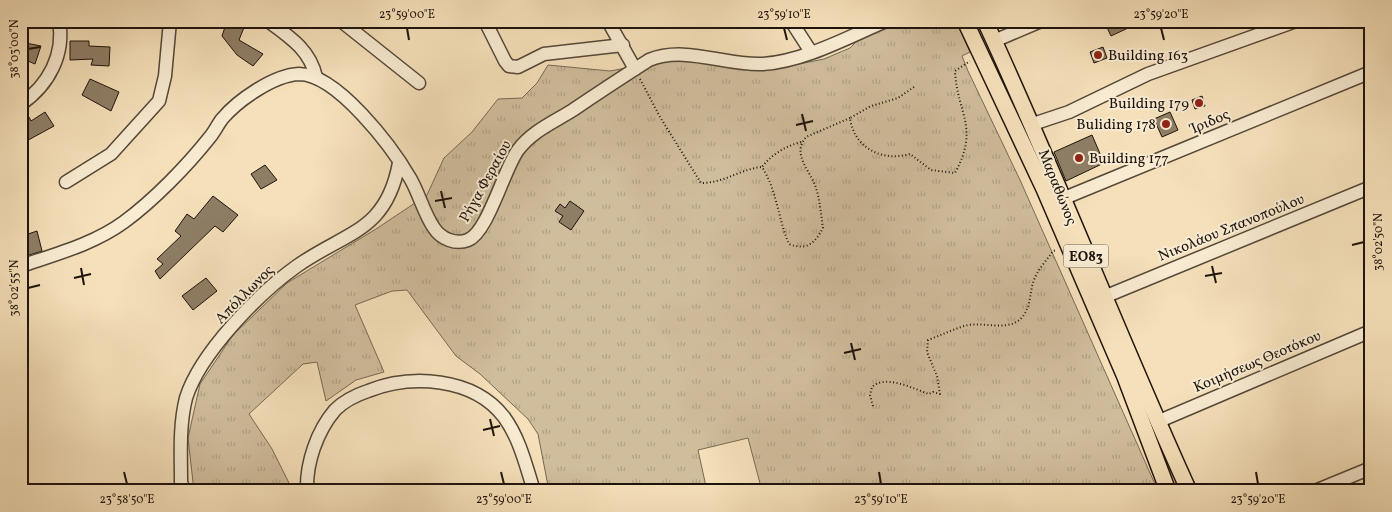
<svg xmlns="http://www.w3.org/2000/svg" width="1392" height="512" font-family="Vollkorn,serif">
<defs>
<pattern id="grass-tufts" width="24" height="20" patternUnits="userSpaceOnUse" patternTransform="scale(1.25)"><rect width="24" height="20" fill="#d0bd9c"/><path d="M3 7l-1-3M5 7V3M7 7l1-3M15 17l-1-3M17 17v-4M19 17l1-3" fill="none" stroke="#b2a285"/></pattern>
</defs>
<rect width="100%" height="100%" fill="#f5e0ba"/>
<filter id="stains"><feTurbulence type="fractalNoise" baseFrequency=".004" numOctaves="4"/><feColorMatrix values="0 0 0 0 .2 0 0 0 0 .09 0 0 0 0 .02 0 0 0 .5 -.17"/></filter>
<radialGradient id="worn" r=".72"><stop offset=".6" stop-color="#630" stop-opacity="0"/><stop offset="1" stop-color="#630" stop-opacity=".3"/></radialGradient>
<path fill="url(#grass-tufts)" stroke="#776854" d="M910,21H956L970,52L962,56L968,71L1020,180L1158,491H762L748,438L698,450L707,491H549L538,434L528,419L480,374L456,356L407,290L392,291L355,305L384,372L356,380L326,401L317,362L303,364L249,414L272,449L293,491H194L188,438L200,384L233,335L287,283L376,229L427,195L444,158L472,132L498,99L522,98L537,83L548,65L610,71L674,59L731,67L774,69L824,59L850,48L863,35Z"/>
<g fill="#8e7e66" stroke="#1e140c">
<path d="M227,21L245,25L239,40L263,54L253,66L237,55L222,36Z"/>
<path d="M1104,21H1143L1111,36Z"/>
<path d="M70,41H89V46L110,47L109,66L91,65L93,59L70,60Z"/>
<path d="M26,43L41,46L35,64L21,58Z"/>
<path d="M1103,47L1107,58L1094,63L1090,52Z"/>
<path d="M90,79L119,92L111,111L82,95Z"/>
<path d="M1202,96L1205,106L1195,109L1192,100Z"/>
<path d="M45,112L54,126L21,144V122L29,117L31,121Z"/>
<path d="M1170,112L1178,130L1162,137L1154,119Z"/>
<path d="M1092,135L1104,163L1066,181L1054,152Z"/>
<path d="M265,165L277,180L261,189L251,174Z"/>
<path d="M213,196L238,215L223,232L215,226L160,279L155,271L163,264L157,259L181,236L175,231L187,214L194,219Z"/>
<path d="M570,201L584,211L571,230L559,222L563,216L555,211L560,204L565,208Z"/>
<path d="M37,231L42,251L26,256L22,236Z"/>
<path d="M206,278L217,291L193,310L182,296Z"/>
</g>
<g fill="none" stroke-linecap="round" stroke-linejoin="round">
<g stroke="#544738" stroke-width="15">
<g id="minor">
<path d="M268,21C290,37 310,50 316,77"/>
<path d="M341,21L419,83"/>
<path d="M485,21L505,61L509,66L518,67L544,54L623,45"/>
<path d="M608,21L635,69"/>
<path d="M791,21L811,52"/>
<path d="M994,41L1041,21"/>
<path d="M21,104C49,85 65,54 59,21"/>
<path d="M1033,124L1069,112L1148,74L1296,21"/>
<path d="M66,182L111,154L159,101L165,76L170,21"/>
<path d="M1062,199L1371,72"/>
<path d="M21,266C56,254 94,244 124,222C154,200 187,166 210,137C215,131 218,124 222,119C238,100 274,75 299,74C337,74 392,147 410,178C419,193 424,214 434,228C441,239 456,245 468,240C488,232 504,169 518,150C532,131 554,122 573,110C598,93 624,76 649,60C685,45 726,66 763,64C805,61 848,37 886,21"/>
<path d="M1104,297L1371,187"/>
<path d="M1157,422L1371,331"/>
<path d="M184,491L181,482C181,454 179,426 186,398C200,353 259,293 297,266C347,231 386,232 399,163"/>
<path d="M307,491C306,463 317,431 335,410C344,401 356,395 368,391C411,374 473,377 504,417C520,439 526,466 534,491"/>
<path d="M1315,491L1371,468"/>
</g>
</g>
<g stroke="#1e140c" stroke-width="18">
<g id="major">
<path d="M965,21L1044,189L1125,377L1168,491"/>
<path d="M985,21C1057,176 1118,335 1189,491"/>
</g>
</g>
<g stroke="#1e140c" stroke-width="2" stroke-dasharray="1 2.5" stroke-linecap="butt">
<path d="M640,79L660,117L701,183C725,183 740,169 762,167"/>
<path d="M914,87L898,98L871,106L850,118C854,148 882,162 910,154L931,170L955,173C980,127 957,114 955,71L970,61"/>
<path d="M801,142C786,146 772,154 762,167C777,190 778,219 789,244C807,251 815,243 823,228C821,215 820,200 816,188C811,171 791,155 806,137L850,118"/>
<path d="M873,406L870,395L872,387C886,374 914,389 929,394L933,392L940,394L937,376L927,352L928,340C941,335 952,330 964,326C983,320 1013,335 1025,313C1031,303 1030,290 1034,280C1038,269 1047,260 1053,251L1057,250"/>
</g>
<use href="#minor" stroke="#f8ebd2" stroke-width="12"/>
<use href="#major" stroke="#f5e0ba" stroke-width="15"/>
</g>
<path fill="none" stroke="#1e140c" stroke-width="2" d="M407,28L409,40M784,28L787,40M1161,28L1164,40M28,49L40,47M802,114L806,131M796,125L813,121M441,191L445,208M435,201L452,198M1352,245L1364,242M1212,266L1216,283M81,268L84,285M1205,276L1222,273M74,278L91,274M28,288L40,285M851,343L855,360M844,353L861,349M490,419L494,436M483,430L500,426M124,472L127,484M501,472L504,484M879,472L881,484M1256,472L1258,484"/>
<g fill="#8f2418" stroke="#f8ebd2" stroke-width="2">
<circle cx="1098" cy="55" r="5"/>
<circle cx="1199" cy="103" r="5"/>
<circle cx="1166" cy="124" r="5"/>
<circle cx="1079" cy="158" r="5"/>
</g>
<g text-anchor="middle" stroke-width="4" stroke-linejoin="round" paint-order="stroke">
<rect fill="#f8ebd2" stroke="#5f5447" stroke-width="1" x="1063.5" y="244.5" width="45" height="23" rx="4"/>
<g font-size="14" font-weight="bold" fill="#1e140c">
<text x="1086" y="261">ΕΟ83</text>
</g>
<g font-size="15" fill="#1e140c" stroke="#f8ebd2" text-anchor="start">
<text x="1108" y="60">Building 163</text>
<text x="1189" y="108" text-anchor="end">Building 179</text>
<text x="1156" y="129" text-anchor="end">Buliding 178</text>
<text x="1089" y="163">Building 177</text>
</g>
<g font-size="15" fill="#1e140c" stroke="#f8ebd2">
<text transform="translate(1210 121) rotate(-23)" y="5">Ίριδος</text>
<text transform="translate(485 181) rotate(-61)" y="5">Ρήγα Φεραίου</text>
<text transform="translate(1058 187) rotate(68)" y="5">Μαραθώνος</text>
<text transform="translate(1231 227) rotate(-22)" y="5">Νικολάου Σπανοπούλου</text>
<text transform="translate(244 294) rotate(-45)" y="5">Απόλλωνος</text>
<text transform="translate(1257 361) rotate(-23)" y="5">Κοιμήσεως Θεοτόκου</text>
</g>
</g>
<rect width="1392" height="512" fill="none" stroke="#f5e0ba" stroke-width="55"/>
<rect x="28" y="28" width="1336" height="456" fill="none" stroke="#1e140c" stroke-width="2"/>
<g font-size="12" text-anchor="middle" fill="#1e140c">
<text x="407" y="18">23°59'00"E</text>
<text x="784" y="18">23°59'10"E</text>
<text x="1161" y="18">23°59'20"E</text>
<text transform="translate(14 49) rotate(-90)" y="4">38°03'00"N</text>
<text transform="translate(1378 242) rotate(-90)" y="4">38°02'50"N</text>
<text transform="translate(14 288) rotate(-90)" y="4">38°02'55"N</text>
<text x="127" y="503">23°58'50"E</text>
<text x="504" y="503">23°59'00"E</text>
<text x="881" y="503">23°59'10"E</text>
<text x="1258" y="503">23°59'20"E</text>
</g>
<rect width="100%" height="100%" filter="url(#stains)"/>
<rect width="100%" height="100%" fill="url(#worn)"/>
</svg>
